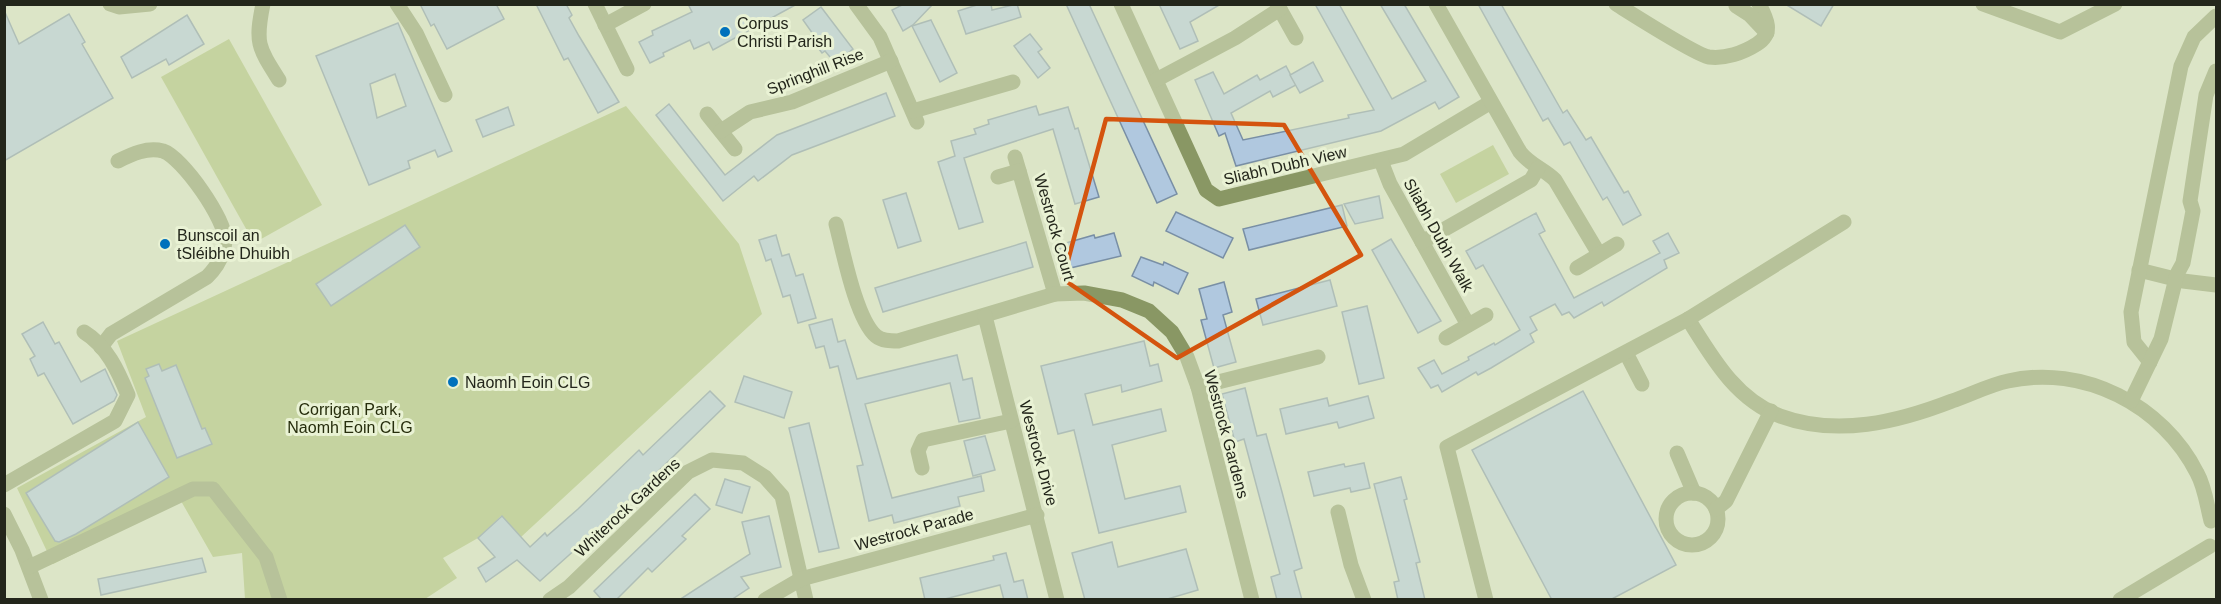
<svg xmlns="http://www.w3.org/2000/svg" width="2221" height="604" font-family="Arial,sans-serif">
<rect width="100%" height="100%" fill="#dce5c7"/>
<g fill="#a9bd71">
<path d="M229,39L322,205L254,243L161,77Z"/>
<path d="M626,106L739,244L762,314L521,537L501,516L478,538L443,558L457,578L425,599H245L242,553L213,557L181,501L53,564L17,488L146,417L117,341Z"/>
<path d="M1493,145L1509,174L1456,203L1440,174Z"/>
</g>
<g fill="#b0c8df" stroke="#798fa5" stroke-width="1.5" fill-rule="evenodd">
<path d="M420,4H496L504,19L447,49L434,24L431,26Z"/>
<path d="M536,4H566L572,15L569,18L579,36L619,102L598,113L568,58L564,60Z"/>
<path d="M688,4H797L713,50L709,42L694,49L690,40L663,53L664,56L650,63L639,42L653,35L652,31L692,12Z"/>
<path d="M904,4H933L913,25L903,31L892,10Z"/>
<path d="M980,4H991L992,10L1017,4L1021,17L966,34L958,11Z"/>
<path d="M1066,4H1089L1177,194L1157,203Z"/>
<path d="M1159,4H1221L1190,22L1198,41L1180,49Z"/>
<path d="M1315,4H1339L1392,99L1426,81L1380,4H1404L1459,97L1439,109L1435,102L1381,131L1236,166L1225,133L1219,136L1195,80L1213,72L1224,94L1257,75L1260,80L1286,66L1296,85L1273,97L1270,91L1231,113L1243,140L1349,118L1348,115L1374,110Z"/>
<path d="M1478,4H1501L1563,113L1567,110L1586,140L1591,137L1624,193L1628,191L1641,215L1623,225L1607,197L1603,200L1570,142L1564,145L1548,118L1543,121Z"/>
<path d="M1785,4H1834L1821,26Z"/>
<path d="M821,7L853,49L835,63L825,51L822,53L809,36L813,34L803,20Z"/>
<path d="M4,10L19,44L69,14L85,42L82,44L113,98L4,161Z"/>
<path d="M187,15L204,44L169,65L166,59L132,78L121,57Z"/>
<path d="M931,20L957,73L940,82L912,26Z"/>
<path d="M398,23L452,151L438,157L435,150L408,161L410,168L369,185L316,56ZM395,74L406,106L377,118L370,84Z"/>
<path d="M1030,34L1042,49L1038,52L1050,68L1038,78L1014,46Z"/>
<path d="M1313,62L1323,81L1300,93L1290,75Z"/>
<path d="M886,93L895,116L792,155L758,181L754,176L723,201L656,115L669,104L725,175L777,135Z"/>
<path d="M1036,106L1039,115L1068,107L1075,129L1078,128L1099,197L1075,204L1053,129L964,158L983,222L959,229L938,162L955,156L951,141L976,134L974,129L989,124L988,120Z"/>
<path d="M508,107L514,125L483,137L476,120Z"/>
<path d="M906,193L921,241L898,248L883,200Z"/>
<path d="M1379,196L1383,218L1355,224L1344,204Z"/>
<path d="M1342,205L1347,226L1249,250L1243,229Z"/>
<path d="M1176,212L1233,238L1223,258L1166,231Z"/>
<path d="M1536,213L1545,231L1539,234L1574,298L1660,253L1653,241L1668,233L1679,253L1664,260L1667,268L1604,306L1602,302L1574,318L1569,312L1562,315L1555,304L1530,317L1537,330L1530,334L1534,342L1491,368L1478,375L1476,372L1442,392L1438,385L1431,388L1418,368L1434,360L1442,374L1469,360L1468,357L1494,343L1495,345L1520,330L1483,265L1476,269L1466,251Z"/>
<path d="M405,225L420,247L331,306L316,284Z"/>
<path d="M1114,233L1121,256L1066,269L1059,245L1094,235L1095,238Z"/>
<path d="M776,235L782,256L789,254L796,276L803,274L816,318L798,323L790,295L783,297L771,259L766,261L759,240Z"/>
<path d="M1391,239L1441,321L1418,333L1372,250Z"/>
<path d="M1026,242L1033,267L883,312L875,288Z"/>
<path d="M1141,257L1163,265L1164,262L1188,273L1178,294L1154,282L1153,286L1132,276Z"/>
<path d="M1330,280L1337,306L1263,325L1256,299Z"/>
<path d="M1224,282L1232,312L1223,315L1236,362L1214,368L1201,320L1207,319L1199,289Z"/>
<path d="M1367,306L1384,378L1359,384L1342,312Z"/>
<path d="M832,319L838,342L845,340L857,379L957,355L963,380L972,378L980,418L959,422L950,383L865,404L892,498L981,476L984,491L958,497L960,506L894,523L892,515L869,521L857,466L863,465L838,366L830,368L824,346L816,348L809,325Z"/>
<path d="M43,322L55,344L59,342L81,382L105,369L117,395L114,401L73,424L44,373L38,376L30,359L35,356L22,334Z"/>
<path d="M1144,341L1150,366L1158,364L1162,381L1122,392L1121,385L1085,394L1093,425L1161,409L1166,431L1112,445L1125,499L1180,486L1186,512L1099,533L1074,430L1058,434L1041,366Z"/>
<path d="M159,364L162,371L176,365L202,429L205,428L212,444L177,458L145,378L149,376L146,369Z"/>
<path d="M744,376L792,392L784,418L735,402Z"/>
<path d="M1245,388L1257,436L1266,434L1282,492L1302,568L1294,571L1302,600H1277L1271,577L1280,574L1244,439L1235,442L1222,394Z"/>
<path d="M710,391L725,406L606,522L540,581L517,560L486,582L478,568L495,557L478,538L502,516L530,547L545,533L547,536L578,509L639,450L643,455Z"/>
<path d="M1583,391L1676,565L1610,600H1552L1472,450Z"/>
<path d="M1368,396L1374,418L1339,428L1337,422L1286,434L1280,409L1327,398L1329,406Z"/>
<path d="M138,422L169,477L76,534L59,542L55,541L26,493Z"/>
<path d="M809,423L839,548L819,552L789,428Z"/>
<path d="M985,436L995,470L973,476L964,441Z"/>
<path d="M1364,463L1370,488L1351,492L1350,488L1314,496L1308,472L1344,464L1345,467Z"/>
<path d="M1401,477L1407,499L1404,500L1420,562L1416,563L1425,600H1398L1394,582L1399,581L1374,484Z"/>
<path d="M725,479L750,487L742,513L716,505Z"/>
<path d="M695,494L710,509L682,536L686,539L652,572L648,568L616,600H602L594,591Z"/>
<path d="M769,516L781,567L741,577L749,588L731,600H679L750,554L742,522Z"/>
<path d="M1112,542L1118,567L1186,549L1198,590L1164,600H1085L1072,553Z"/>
<path d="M1006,553L1014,582L1023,580L1028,600H1004L1000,585L941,600H925L920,578L994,560L993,556Z"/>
<path d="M202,558L206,572L101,595L98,579Z"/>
</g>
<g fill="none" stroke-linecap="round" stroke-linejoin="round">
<g stroke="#899764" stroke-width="15">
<path d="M110,4L119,7L150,4"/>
<path d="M263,4C255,43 258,47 279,80"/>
<path d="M397,4L416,33L445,95"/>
<path d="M595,4L627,69"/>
<path d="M856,4L880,37L917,122"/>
<path d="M1121,4L1206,190L1219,199L1404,154L1491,102"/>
<path d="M1277,4L1296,38"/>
<path d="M1436,4L1520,152C1530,165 1544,169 1555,180L1599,254"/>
<path d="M1616,4C1632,14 1696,55 1709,57C1725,59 1743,53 1757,44C1774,33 1767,19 1759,4"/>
<path d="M1983,4L2060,32L2115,4"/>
<path d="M1736,6L1750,15L1767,33"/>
<path d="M605,25L644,4"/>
<path d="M1156,80L1235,38L1280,9"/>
<path d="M913,111L1013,82"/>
<path d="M707,114L735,149"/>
<path d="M721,131L750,112L792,102L891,61"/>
<path d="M1015,157L1055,294"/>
<path d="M1381,161L1390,184L1468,325"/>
<path d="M998,177L1019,171"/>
<path d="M836,224C843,251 856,319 876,336C882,341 891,341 898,341L1055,294L1084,293L1122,300L1149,311L1172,332L1187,357L1198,387L1252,600"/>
<path d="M1422,242L1531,180L1538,168"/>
<path d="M1577,268L1617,244"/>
<path d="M2139,270L2183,281L2216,285"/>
<path d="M985,316L1057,600"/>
<path d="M1688,319C1712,357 1735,399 1780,416C1837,437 1898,422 1952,401C1970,395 1989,385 2008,381C2083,364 2163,405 2197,473C2205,487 2207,506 2211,521"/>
<path d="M1446,338L1486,315"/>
<path d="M101,347L111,334L207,277C217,267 224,256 225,241C227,221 182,157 163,151C147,147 132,154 118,161"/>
<path d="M1626,353L1642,384"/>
<path d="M2150,362L2134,342L2131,312L2181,66L2194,37L2216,16"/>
<path d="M1198,387L1318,357"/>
<path d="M2131,401L2161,339L2177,274L2183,263L2193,211L2190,201L2206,95L2216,71"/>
<path d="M1677,453L1694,493"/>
<path d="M922,468L918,451L923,440L1011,421"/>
<path d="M4,485L115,421L128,395C118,371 107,346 84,332"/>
<circle cx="1692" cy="519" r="26"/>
<path d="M1716,509L1726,501L1771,411"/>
<path d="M1338,512L1351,565L1364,600"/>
<path d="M4,514L22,550L41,600"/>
<path d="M29,567L193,489H213L266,557L280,600"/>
<path d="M550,600L569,587L688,472L712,460L743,463L765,477L782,496L806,600"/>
<path d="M765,600L801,579L1037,515"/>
<path d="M1486,600L1447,447L1688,319L1844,222"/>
<path d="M2120,600L2210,546"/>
</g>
</g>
<path d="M0 0H2221V604H0ZM1106,119L1284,125L1361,255L1177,358L1063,279Z" fill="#dce5c7" fill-opacity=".55" fill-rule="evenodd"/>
<path fill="none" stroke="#d4540e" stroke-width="4.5" stroke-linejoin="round" d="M1106,119L1284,125L1361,255L1177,358L1063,279Z"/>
<g fill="#0071bc" stroke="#e9f2d4" stroke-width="2">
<circle cx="725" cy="32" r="6"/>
<circle cx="165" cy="244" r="6"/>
<circle cx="453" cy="382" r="6"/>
</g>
<g text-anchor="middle" stroke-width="6" stroke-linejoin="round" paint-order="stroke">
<g font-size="16" fill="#23261b" stroke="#e9f2d4" text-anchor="start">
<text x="737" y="29">Corpus<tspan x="737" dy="18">Christi Parish</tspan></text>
<text x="177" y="241">Bunscoil an<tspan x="177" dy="18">tSléibhe Dhuibh</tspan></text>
<text x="465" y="388">Naomh Eoin CLG</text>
</g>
<g font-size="16" fill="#23261b" stroke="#e9f2d4">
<text transform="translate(815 71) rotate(-21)" y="6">Springhill Rise</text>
<text transform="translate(1285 165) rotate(-13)" y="6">Sliabh Dubh View</text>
<text transform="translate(1055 227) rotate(74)" y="6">Westrock Court</text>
<text transform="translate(1439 235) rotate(61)" y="6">Sliabh Dubh Walk</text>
<text transform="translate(1227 434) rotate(75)" y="6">Westrock Gardens</text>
<text transform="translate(1039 453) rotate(75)" y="6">Westrock Drive</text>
<text transform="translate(627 507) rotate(-43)" y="6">Whiterock Gardens</text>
<text transform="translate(914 529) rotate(-15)" y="6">Westrock Parade</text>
</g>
<g font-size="16" fill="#262d0c" stroke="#e9f2d4">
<text x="350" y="415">Corrigan Park,<tspan x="350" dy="18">Naomh Eoin CLG</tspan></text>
</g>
</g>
<rect width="2221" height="604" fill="none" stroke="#23261b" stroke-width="12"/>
</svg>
